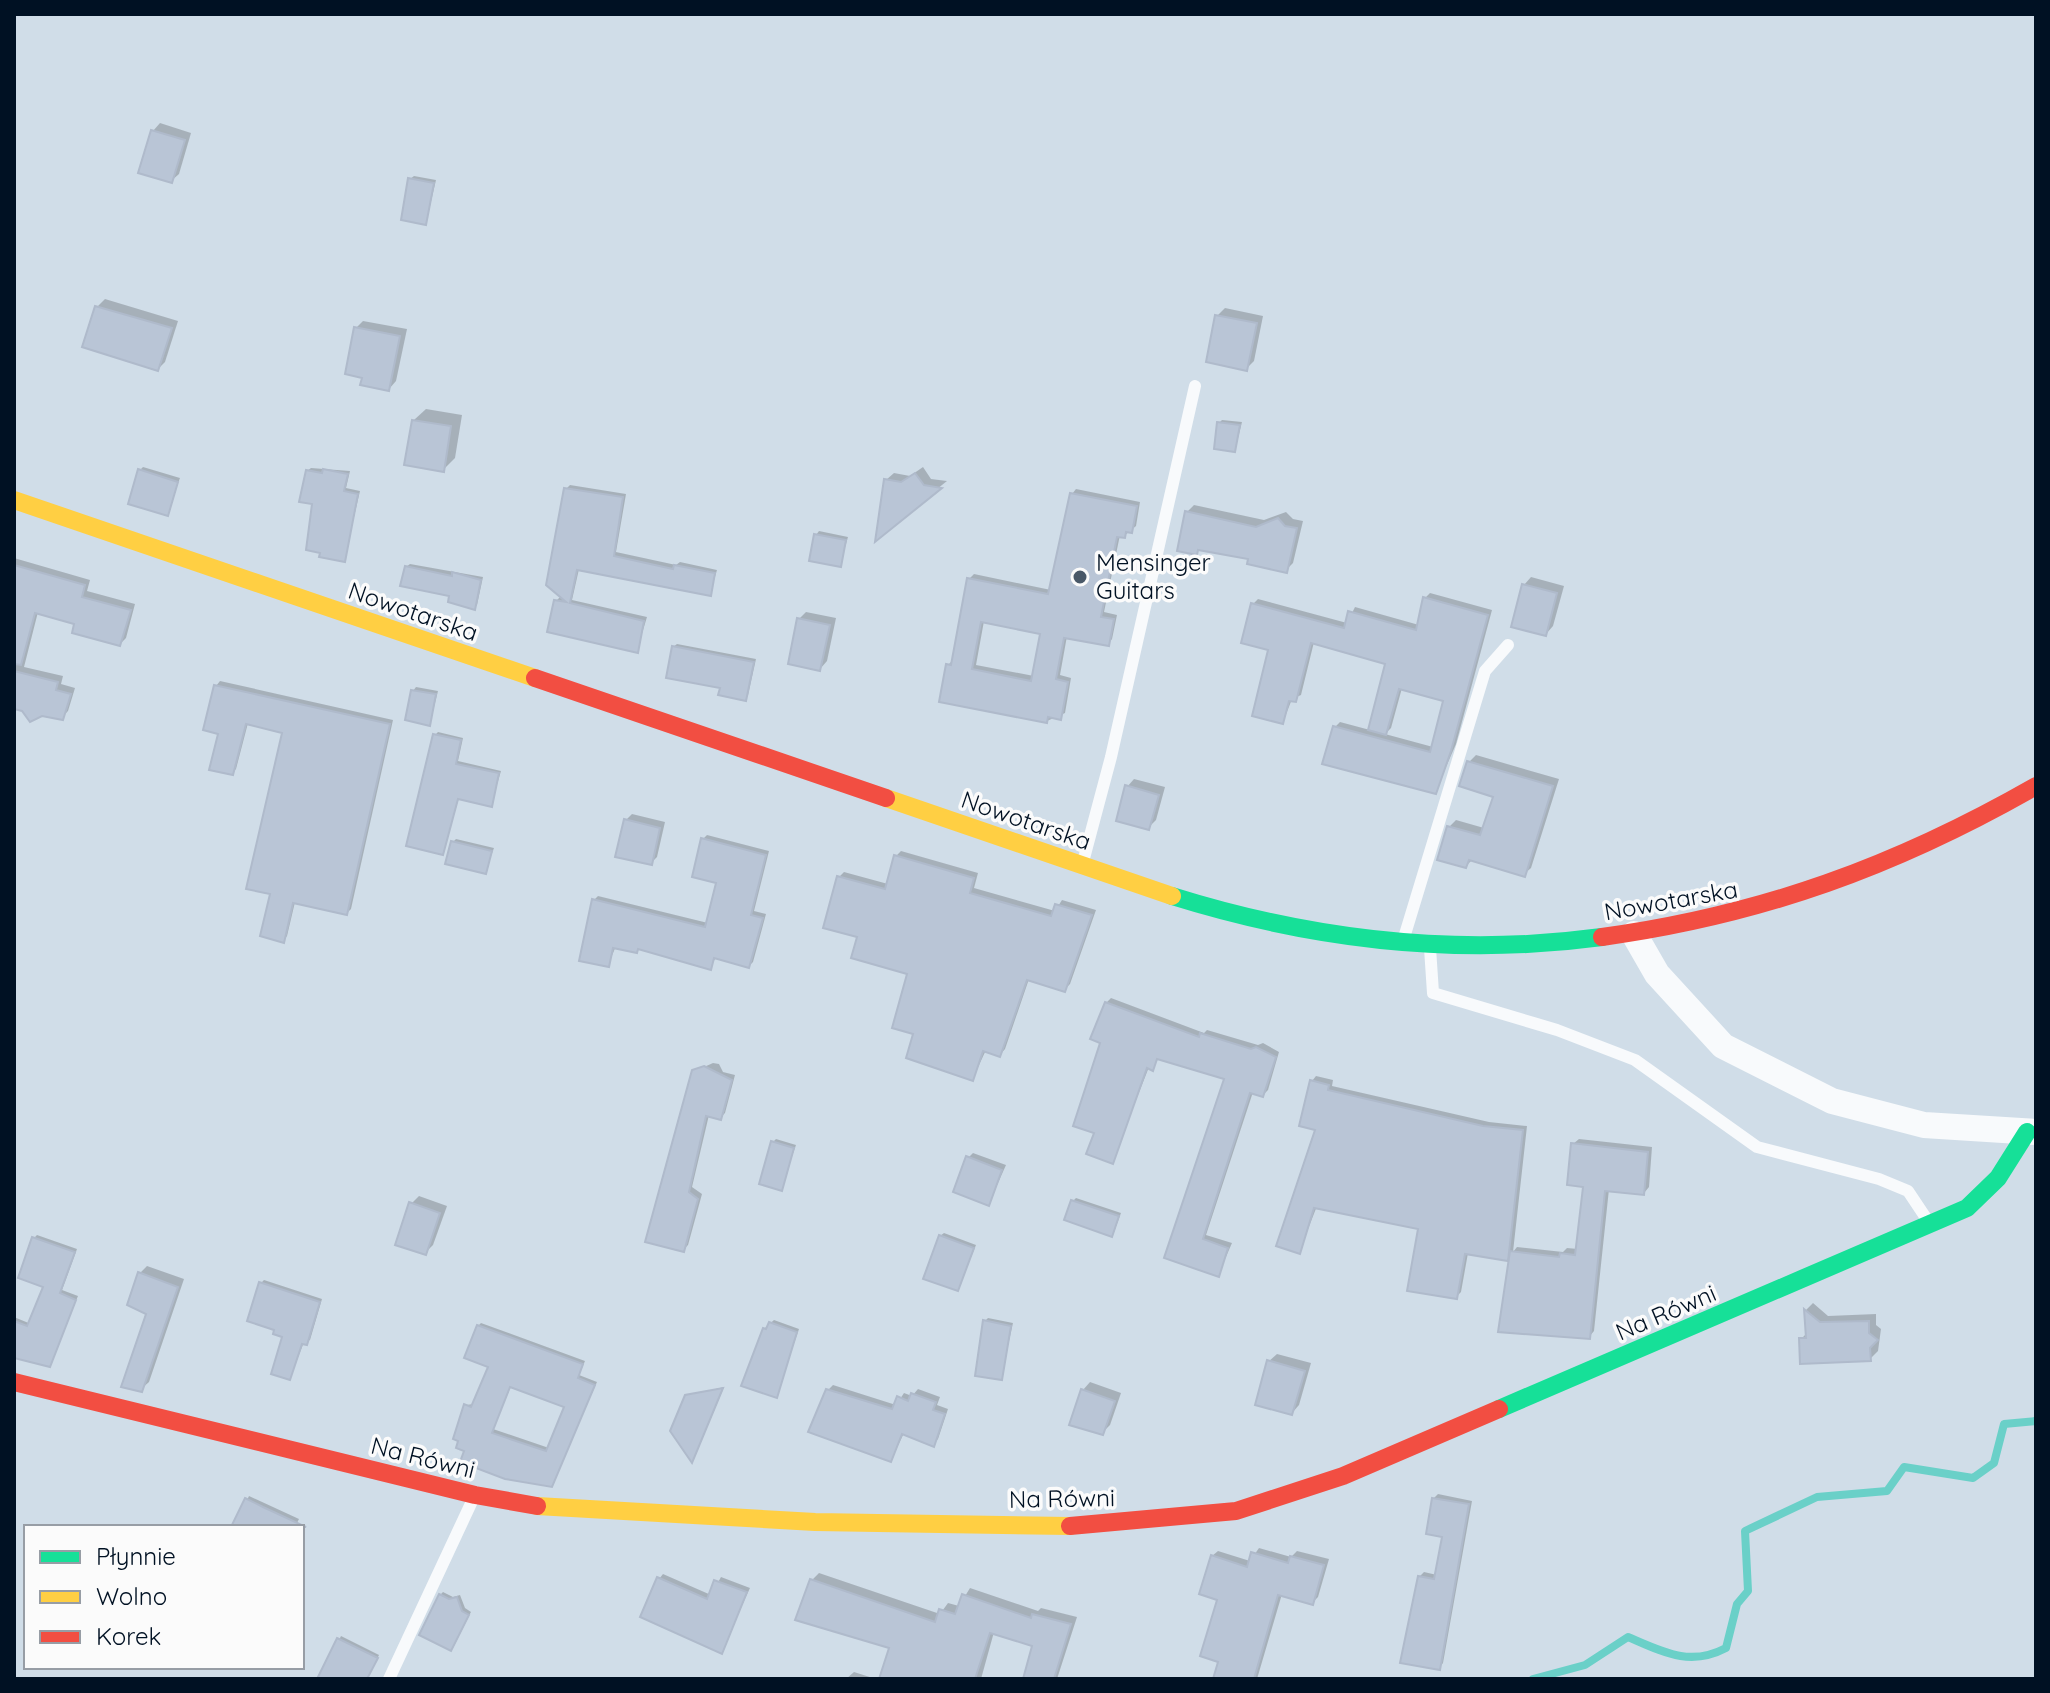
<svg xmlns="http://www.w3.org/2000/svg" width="2050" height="1693" font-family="Quicksand,sans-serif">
<rect width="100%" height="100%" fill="#d0dde8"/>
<g fill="#0003" fill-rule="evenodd">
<path d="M160,123L191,133L179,174L171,181L153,131Z"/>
<path d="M414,176L436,180L426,223L410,179Z"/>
<path d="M105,299L178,321L165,362L158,369L97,307Z"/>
<path d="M1225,308L1263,316L1254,361L1246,369L1217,316Z"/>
<path d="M363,321L407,329L396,381L389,389L356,328Z"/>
<path d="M426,409L462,415L455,458L443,470L414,420Z"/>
<path d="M1222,420L1242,422L1235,450L1219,423Z"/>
<path d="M143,467L180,478L167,514L140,470Z"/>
<path d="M923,467L931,479L947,481L877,537L886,480L894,473L910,476Z"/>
<path d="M311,468L350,471L346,488L360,491L344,560L314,503L307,471Z"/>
<path d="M570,485L626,494L616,552L676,565L680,562L717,570L710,594L579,569L572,600L647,617L637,650L556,601L561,596L566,489Z"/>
<path d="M1076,489L1140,502L1136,526L1124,536L1120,535L1104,612L1117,615L1112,639L1108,644L1067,636L1060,675L1071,678L1065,713L1047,721L948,665L952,661L969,579L974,574L1051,590L1072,494ZM984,621L1042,633L1034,676L976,665Z"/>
<path d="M1194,505L1264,520L1286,512L1293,519L1303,521L1293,563L1286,570L1250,558L1201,548L1196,553L1187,512Z"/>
<path d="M819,531L848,537L840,565L816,535Z"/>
<path d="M14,558L90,580L87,591L135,604L126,638L120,644L77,623L38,612L24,667L63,676L61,684L75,688L68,711L62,717L14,707Z"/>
<path d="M410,564L483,577L477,605L474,608L451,595L406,567Z"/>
<path d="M1531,577L1564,586L1553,626L1546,634L1524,585Z"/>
<path d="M1430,593L1492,610L1456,744L1435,792L1335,727L1340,722L1370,730L1388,662L1314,642L1301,695L1292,699L1283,722L1270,649L1253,604L1258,599L1347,623L1355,607L1419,625L1425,598ZM1402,688L1446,700L1433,747L1385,734L1391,728Z"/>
<path d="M806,612L836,618L827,661L820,669L799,619Z"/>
<path d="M677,644L756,659L748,695L745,698L673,647Z"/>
<path d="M220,681L393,720L351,909L347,913L295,902L287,936L283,941L272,893L284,732L248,723L236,769L232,773L221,732L216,686Z"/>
<path d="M416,687L438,691L430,723L413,691Z"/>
<path d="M438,732L463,738L458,761L501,771L491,805L459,798L442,853L435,735Z"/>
<path d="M1476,755L1559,779L1531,868L1524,874L1473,859L1466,866L1449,827L1456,820L1484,828L1496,796L1469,762Z"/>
<path d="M1134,779L1165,787L1156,820L1149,827L1127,787Z"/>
<path d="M632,814L665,822L657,857L651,863L626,820Z"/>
<path d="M707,835L769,851L754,911L766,914L753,962L749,966L716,957L710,968L639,948L616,946L608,965L594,900L598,896L708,923L719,881L703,839Z"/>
<path d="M456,839L494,848L485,872L453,842Z"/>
<path d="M901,851L978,873L974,888L1055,911L1062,900L1096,910L1070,984L1065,989L1029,979L1005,1049L1000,1055L986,1050L973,1078L915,1032L910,972L859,936L839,877L844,872L888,884L896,856Z"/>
<path d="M1111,998L1204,1033L1207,1030L1258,1045L1263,1043L1279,1052L1268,1090L1263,1095L1253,1092L1206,1235L1232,1243L1218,1275L1167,1257L1226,1078L1159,1057L1152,1068L1149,1067L1112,1161L1097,1132L1106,1003Z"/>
<path d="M713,1063L719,1064L723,1072L735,1075L725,1113L720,1118L709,1115L692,1187L702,1194L688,1245L683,1250L695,1071Z"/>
<path d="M1316,1076L1333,1080L1332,1086L1489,1122L1527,1126L1513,1252L1517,1247L1563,1252L1567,1248L1578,1249L1585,1185L1573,1144L1579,1139L1652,1147L1649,1187L1644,1193L1609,1189L1594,1331L1589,1337L1511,1255L1508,1259L1468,1253L1461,1292L1456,1297L1420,1227L1317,1206L1299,1252L1318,1128L1312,1081Z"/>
<path d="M776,1139L796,1145L781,1188L773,1142Z"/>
<path d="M973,1153L1006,1165L989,1203L968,1158Z"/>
<path d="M419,1196L447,1206L433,1245L426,1252L411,1204Z"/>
<path d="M1076,1198L1121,1213L1114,1232L1111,1235L1073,1201Z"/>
<path d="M944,1233L976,1245L958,1289L940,1236Z"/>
<path d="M37,1235L77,1249L62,1290L78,1296L49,1364L14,1356V1317L31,1324L45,1286L34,1238Z"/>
<path d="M147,1266L184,1279L149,1382L141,1389L149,1313L140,1273Z"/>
<path d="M264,1280L322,1299L310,1340L304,1342L290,1378L285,1336L261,1283Z"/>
<path d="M1813,1303L1828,1316L1876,1314V1325L1881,1329L1878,1351L1870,1359L1801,1339L1807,1333L1806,1310Z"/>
<path d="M988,1318L1013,1323L1001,1377L985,1321Z"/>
<path d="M774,1320L799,1329L776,1396L764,1329Z"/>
<path d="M481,1323L585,1361L579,1375L597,1382L551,1485L466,1449V1405L474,1404L490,1366L478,1326ZM511,1386L567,1406L549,1448L493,1429Z"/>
<path d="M1277,1354L1311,1363L1299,1405L1292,1413L1269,1361Z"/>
<path d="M1090,1382L1121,1393L1110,1425L1102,1433L1083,1390Z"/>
<path d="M833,1385L896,1405L904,1393L912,1396L918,1389L940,1397L937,1405L948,1409L938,1439L933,1444L904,1433L891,1460L828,1390Z"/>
<path d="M724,1387L694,1458L692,1460L686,1396Z"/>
<path d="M1438,1494L1472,1501L1443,1663L1439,1668L1419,1577L1424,1572L1437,1575L1444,1535L1434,1498Z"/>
<path d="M249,1496L299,1519L295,1527H233Z"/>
<path d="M1259,1548L1291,1557L1297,1551L1329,1559L1318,1597L1312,1603L1282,1594L1257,1679H1215L1220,1660V1599L1212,1556L1218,1551L1250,1561Z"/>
<path d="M819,1573L940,1614L948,1603L959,1606L970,1588L1038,1611L1041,1608L1077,1617L1057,1679H1032L1035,1645L994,1632L981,1679H881L892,1646L812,1580Z"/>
<path d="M663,1574L711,1595L721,1577L750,1588L721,1651L659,1579Z"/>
<path d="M443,1592L453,1597L460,1595L465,1608L471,1612L451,1648L440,1595Z"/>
<path d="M341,1636L379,1655L367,1679H319Z"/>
<path d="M854,1672L876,1679H846Z"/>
</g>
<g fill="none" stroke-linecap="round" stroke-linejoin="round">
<path stroke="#6ad0c8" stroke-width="8" d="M1533,1679L1585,1665L1628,1637C1663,1652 1690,1667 1726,1648L1737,1604L1748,1591L1745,1531L1817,1497L1887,1491L1904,1467L1973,1478L1994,1463L2004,1424L2036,1421"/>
</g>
<g fill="#b9c5d6" stroke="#afbacb" stroke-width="2" fill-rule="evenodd">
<path d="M151,130L185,140L172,183L138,173Z"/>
<path d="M408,178L434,183L426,225L401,220Z"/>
<path d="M95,306L172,328L158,371L82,347Z"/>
<path d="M1215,315L1257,323L1247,371L1206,362Z"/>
<path d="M354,327L400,336L389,391L360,385L362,378L345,374Z"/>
<path d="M412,420L451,426L444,472L404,465Z"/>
<path d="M1217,422L1240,425L1235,452L1214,449Z"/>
<path d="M138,469L178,482L168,516L128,504Z"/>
<path d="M323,469L348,474L344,491L358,494L345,562L319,557L320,553L306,550L312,504L299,502L306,470L322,473Z"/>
<path d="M915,473L924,485L942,488L875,542L884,479L901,482Z"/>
<path d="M564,488L623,497L614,556L673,569L674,565L715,573L711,596L577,570L570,603L644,621L638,653L547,632L554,600L566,602L546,585Z"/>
<path d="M1070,493L1137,506L1132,533L1126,532L1125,538L1117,537L1101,617L1114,619L1109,646L1064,638L1056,679L1068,682L1061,720L1048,717L1047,723L939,702L946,664L951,665L967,578L1048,594ZM981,622L1040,634L1031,681L972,669Z"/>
<path d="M1185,511L1256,527L1278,518L1285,526L1297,528L1287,573L1247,564L1248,559L1198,550L1197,555L1177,551Z"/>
<path d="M814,534L846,540L841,567L809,561Z"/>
<path d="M14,565L85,585L82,597L131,610L120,646L72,633L74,624L35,613L21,665L14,664Z"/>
<path d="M405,566L452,576V572L481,580L475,610L448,602L449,596L400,586Z"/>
<path d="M1522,584L1557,593L1546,636L1511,627Z"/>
<path d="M1423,597L1488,615L1451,751L1436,794L1322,764L1333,726L1430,752L1443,701L1399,689L1386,735L1368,730L1385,664L1311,643L1296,702L1289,701L1283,724L1252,716L1268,650L1241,643L1251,603L1344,628L1348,611L1416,630Z"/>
<path d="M797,618L830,625L820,671L788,664Z"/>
<path d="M672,646L754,662L746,701L718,695L720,688L666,678Z"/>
<path d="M14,671L58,682L56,690L71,694L63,720L42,716L30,722L22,711L14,709Z"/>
<path d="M214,685L390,724L347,915L293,903L284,943L260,936L270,894L246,889L282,733L246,724L233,775L209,770L218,734L203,730Z"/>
<path d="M411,690L436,694L430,726L405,720Z"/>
<path d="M433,734L461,740L456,764L499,773L492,807L458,799L443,855L406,846Z"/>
<path d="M1467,761L1553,786L1525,877L1469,860L1466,868L1437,860L1447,826L1480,835L1493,797L1459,786Z"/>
<path d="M1125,785L1159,795L1149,830L1116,821Z"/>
<path d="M624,819L660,828L652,865L615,857Z"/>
<path d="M701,838L766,855L751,915L763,918L749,968L714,958L711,970L638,949L637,953L613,948L609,967L579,961L592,899L705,927L716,883L692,877Z"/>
<path d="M451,841L492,851L486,874L445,864Z"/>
<path d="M894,855L974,878L970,893L1051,916L1055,904L1092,915L1065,992L1027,980L1000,1057L983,1051L973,1081L906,1058L913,1034L892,1028L907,974L851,958L857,937L823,928L837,876L885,889Z"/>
<path d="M1105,1002L1199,1037L1200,1033L1251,1049L1256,1047L1276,1057L1263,1097L1250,1093L1203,1239L1228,1248L1219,1277L1164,1258L1224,1079L1157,1059L1153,1071L1147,1068L1113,1164L1086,1154L1094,1133L1073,1126L1100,1043L1090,1039Z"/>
<path d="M704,1066L732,1080L721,1120L706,1116L689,1192L698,1199L684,1252L645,1242L692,1070Z"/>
<path d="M1310,1080L1329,1085L1328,1090L1483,1126L1523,1130L1508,1261L1465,1254L1457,1299L1407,1291L1418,1229L1314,1208L1300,1254L1276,1246L1315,1130L1299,1126Z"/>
<path d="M771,1141L794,1148L782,1191L759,1184Z"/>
<path d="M1571,1143L1648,1152L1644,1195L1605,1191L1590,1339L1498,1332L1510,1251L1559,1257L1560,1253L1575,1255L1583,1187L1567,1185Z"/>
<path d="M966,1156L1002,1170L989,1206L953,1192Z"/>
<path d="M1071,1200L1119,1216L1112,1237L1064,1220Z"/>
<path d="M409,1202L440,1213L426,1255L395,1245Z"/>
<path d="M939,1235L974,1248L958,1291L923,1279Z"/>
<path d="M32,1237L75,1252L60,1293L76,1300L50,1367L14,1358V1321L27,1326L43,1287L18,1278Z"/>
<path d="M138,1272L178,1287L142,1392L121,1387L146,1314L127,1305Z"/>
<path d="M259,1282L320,1302L307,1345L302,1344L290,1380L271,1374L282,1337L273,1334L274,1330L247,1321Z"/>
<path d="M1804,1309L1820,1322L1869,1321V1333L1878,1340L1870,1348L1871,1361L1800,1364L1799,1338H1806Z"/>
<path d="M983,1320L1011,1326L1002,1380L975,1376Z"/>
<path d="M769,1322L797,1332L777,1398L741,1386L763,1328L766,1329Z"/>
<path d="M477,1325L583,1364L578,1378L595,1385L552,1487L505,1479L460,1462L464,1451L456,1448L458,1441L453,1439L464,1404L471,1407L488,1367L464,1358ZM510,1387L564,1407L546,1451L492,1433Z"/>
<path d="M1267,1360L1305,1371L1292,1415L1255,1405Z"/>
<path d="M723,1388L692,1463L670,1431L685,1395Z"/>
<path d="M826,1389L892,1409L897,1396L908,1401L911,1393L936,1402L933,1410L945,1414L934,1447L902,1434L891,1462L808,1432Z"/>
<path d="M1081,1389L1115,1401L1103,1435L1069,1425Z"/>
<path d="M245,1498L263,1507L306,1527H231Z"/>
<path d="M1432,1498L1469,1504L1440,1670L1400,1663L1418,1576L1434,1579L1442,1537L1426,1534Z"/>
<path d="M1251,1552L1288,1563L1290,1556L1324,1565L1313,1605L1278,1595L1254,1679H1213L1218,1662L1200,1656L1217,1600L1199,1594L1211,1555L1247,1567Z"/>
<path d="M657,1577L707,1599L714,1580L747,1592L722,1654L640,1617Z"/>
<path d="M810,1579L935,1622L939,1609L955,1614L962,1594L1031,1618L1032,1614L1071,1624L1054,1679H1023L1032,1646L990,1633L975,1679H879L889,1648L795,1620Z"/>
<path d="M439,1594L449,1599L457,1597L462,1611L469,1615L451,1651L419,1635Z"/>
<path d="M337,1638L378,1658L367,1679H317Z"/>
</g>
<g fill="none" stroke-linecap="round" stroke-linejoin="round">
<g stroke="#f8fafc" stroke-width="12">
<path d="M1083,862L1111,757L1195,386"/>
<path d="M1403,941L1485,671L1508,645"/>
<path d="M1430,948L1433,993L1557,1030L1635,1060L1757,1147L1879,1179L1908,1191L1928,1221"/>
<path d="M389,1679L474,1497"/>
</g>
<path stroke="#f8fafc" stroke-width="26" d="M1634,934L1657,974L1723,1046L1832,1101L1924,1125L2036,1132"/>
<g stroke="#16e098" stroke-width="18">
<path d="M1172,896C1313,940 1455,957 1602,937"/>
<path d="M1499,1409L1967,1208L1998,1178L2027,1132"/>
</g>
<g stroke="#ffcf43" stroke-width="18">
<path d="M14,500L535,678"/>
<path d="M886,798L1172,896"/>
<path d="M537,1506L815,1522L1070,1526"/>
</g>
<g stroke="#f24e42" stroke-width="18">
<path d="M535,678L886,798"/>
<path d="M1602,937C1762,915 1896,866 2036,786"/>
<path d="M14,1382L475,1495L537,1506"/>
<path d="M1070,1526L1236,1511L1343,1476L1499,1409"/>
</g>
</g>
<circle fill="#495868" stroke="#fbfbfb" stroke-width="3" cx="1080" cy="577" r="8"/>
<g text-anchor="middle" stroke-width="7" stroke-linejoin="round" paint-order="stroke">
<g font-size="24" fill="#001123" stroke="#fbfbfb" text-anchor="start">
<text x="1096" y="571">Mensinger<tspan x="1096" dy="28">Guitars</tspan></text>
</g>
<g font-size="24" fill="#001123" stroke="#fbfbfb">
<text transform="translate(413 612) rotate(19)" y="8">Nowotarska</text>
<text transform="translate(1026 821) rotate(19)" y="8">Nowotarska</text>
<text transform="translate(1671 901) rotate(-10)" y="8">Nowotarska</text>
<text transform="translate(1666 1313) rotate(-23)" y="8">Na Równi</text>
<text transform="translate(423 1458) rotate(14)" y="8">Na Równi</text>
<text transform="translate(1062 1499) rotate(-1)" y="8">Na Równi</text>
</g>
</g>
<rect width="2050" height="1693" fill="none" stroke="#001123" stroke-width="32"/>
<rect x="24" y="1525" width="280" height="144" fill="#fbfbfb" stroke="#979da5" stroke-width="2"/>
<rect x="40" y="1551" width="40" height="12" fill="#16e098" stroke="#979da5" stroke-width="2"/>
<text x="96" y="1565" font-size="24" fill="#001123">Płynnie</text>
<rect x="40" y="1591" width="40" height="12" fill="#ffcf43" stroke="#979da5" stroke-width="2"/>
<text x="96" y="1605" font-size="24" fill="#001123">Wolno</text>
<rect x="40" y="1631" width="40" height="12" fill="#f24e42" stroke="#979da5" stroke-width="2"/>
<text x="96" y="1645" font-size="24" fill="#001123">Korek</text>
</svg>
